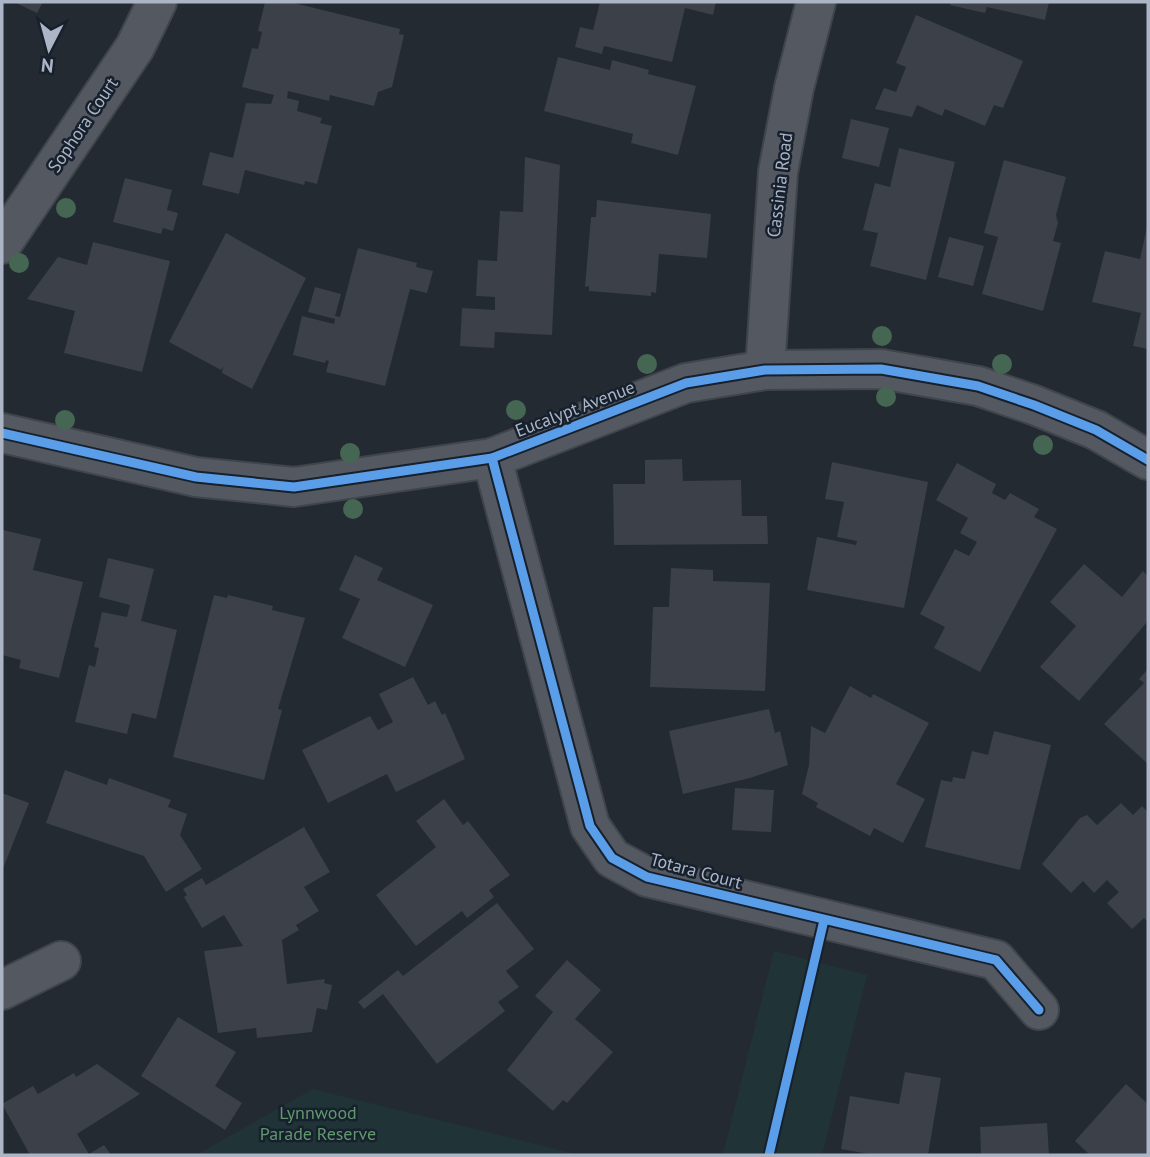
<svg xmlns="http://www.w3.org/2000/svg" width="1150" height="1157" font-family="'PT Sans',sans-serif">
<rect width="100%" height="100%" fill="#232a32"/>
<g fill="#203438">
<path d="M774,951L867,975L822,1155H723Z"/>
<path d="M313,1089L580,1155H196Z"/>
</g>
<g fill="#3b4049">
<path d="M14,2H43L37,13Z"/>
<path d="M265,2H290L400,29L399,34L404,35L392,87L378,92L374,106L330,95L329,101L288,91L287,98L299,101L297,111L322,118L320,123L332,126L317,184L305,181L304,185L245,170L239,194L202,185L210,152L233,158L246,103L271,104L274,95L242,87L252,48L258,49L262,32L258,31Z"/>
<path d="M600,2H716L713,15L685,8L672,62L604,46L602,54L575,47L580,27L593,30Z"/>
<path d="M951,2H1049L1045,20L987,7L985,13L950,5Z"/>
<path d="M916,15L1023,61L1003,108L994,105L985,126L945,109L942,116L917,105L912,117L875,109L884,88L896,92L906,67L896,63Z"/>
<path d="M558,57L610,70L612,60L649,70L648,74L696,86L678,155L631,143L633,134L544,111Z"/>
<path d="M851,119L889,128L879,167L842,158Z"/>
<path d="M899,148L955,162L926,280L870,266L878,233L863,230L875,183L890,187Z"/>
<path d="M525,157L560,165L552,335L495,332L494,348L460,346L462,308L495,310V297L476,296L478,260L497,261L500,211L523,212Z"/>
<path d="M1004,160L1066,177L1056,215L1058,223L1053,241L1061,243L1043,311L982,294L998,237L984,233Z"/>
<path d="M125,178L172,190L167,210L178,213L173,231L163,228L161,234L113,222Z"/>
<path d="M597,200L711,214L707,258L659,254L656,293L651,292V296L589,291V286L585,287L591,217H596Z"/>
<path d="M1147,227H1148V349L1133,346L1141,313L1092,302L1105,251L1140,259Z"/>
<path d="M226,233L306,278L252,389L222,373L223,366L221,370L169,342Z"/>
<path d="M949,237L984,246L973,286L938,277Z"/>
<path d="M93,242L170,261L142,372L64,353L75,311L27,299L58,257L87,265Z"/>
<path d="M358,248L417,263L416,267L433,271L427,293L410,289L385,386L326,372L329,361L326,360L325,363L293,355L302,316L334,324L335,319L308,312L315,287L341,294L335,316L340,317Z"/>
<path d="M682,459L683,481L741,480L742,516H767L768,544L614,545L613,484H645V460Z"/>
<path d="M832,462L928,482L904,608L807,590L817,537L856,545L857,541L837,537L844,502L825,499Z"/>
<path d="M957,463L996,484L992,493L1005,500L1010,493L1039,509L1034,517L1057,529L980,672L934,648L945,627L920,614L955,549L969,556L977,542L960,533L968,518L936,500Z"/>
<path d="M3,530L41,539L33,570L83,582L59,678L19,668L21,660L2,655Z"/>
<path d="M355,555L383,568L377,580L433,605L405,667L342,638L360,599L339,590Z"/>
<path d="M108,558L154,569L141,621L177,630L156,719L132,713L127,734L75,722L89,665L95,667L99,648L94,647L102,612L127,617L130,605L99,597Z"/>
<path d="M1084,564L1122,597L1143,571L1148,576V621L1079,701L1040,667L1076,626L1050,602Z"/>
<path d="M671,568L713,570V581L770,583L765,691L650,687L653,607H669Z"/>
<path d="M214,595L227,598L228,595L273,606L272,610L305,618L278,709L282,710L264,780L173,757Z"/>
<path d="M1148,669V764L1104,724L1144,683L1139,679Z"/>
<path d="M413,677L428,705L435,701L442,715L445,713L465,759L396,792L387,774L328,803L302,750L370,716L378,730L393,722L379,694Z"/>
<path d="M850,686L871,698L873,694L929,723L896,784L925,799L903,843L874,828L870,836L816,807L818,803L802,794L809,765L811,726L825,733Z"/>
<path d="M769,709L775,733L780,731L788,765L750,778L683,794L669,731Z"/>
<path d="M994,731L1051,745L1020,870L925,847L941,780L952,782L953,777L965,779L972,751L988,755Z"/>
<path d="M65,770L107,785L109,778L171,800L168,807L187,814L180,835L202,869L166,892L144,856L46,823Z"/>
<path d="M735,788L774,790L771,832L732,830Z"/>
<path d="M2,793L29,803L2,871Z"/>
<path d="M444,799L463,825L468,821L510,875L489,890L494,897L467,918L462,911L416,946L376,895L436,847L416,821Z"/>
<path d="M1121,803L1133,815L1142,806L1148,812V922L1144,918L1132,929L1107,903L1119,892L1107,880L1094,893L1083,881L1071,893L1042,864L1080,818L1087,815L1097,825Z"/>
<path d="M304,827L330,872L304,887L319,911L296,925L299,930L282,940L287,984L325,979L324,983L332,985L327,1010L317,1008L312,1032L257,1038L256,1028L218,1033L204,951L243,946L224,915L202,928L184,897L187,895L183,889L202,878L206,885Z"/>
<path d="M497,903L534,949L506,971L519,987L498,1002L505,1011L437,1064L383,994L364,1009L358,1002L398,970L403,976Z"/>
<path d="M567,960L601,990L575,1019L613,1052L567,1103L563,1100L553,1111L507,1070L553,1012L535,996Z"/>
<path d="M178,1017L236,1052L215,1086L242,1103L225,1130L141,1076Z"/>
<path d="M97,1064L140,1094L77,1134L89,1154L104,1145L111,1155H30L2,1104L33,1086L38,1094L74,1073L76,1077Z"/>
<path d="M905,1072L941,1078L928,1155H875L841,1149L850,1096L899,1104Z"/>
<path d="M1126,1084L1148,1104V1155H1090L1075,1141Z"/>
<path d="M1047,1123L1049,1155H981L980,1127Z"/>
</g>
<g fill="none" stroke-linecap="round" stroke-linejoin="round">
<g stroke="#40444b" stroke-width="42">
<g id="minor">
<path d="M2,244L135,47L157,2"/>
<path d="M765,370L778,172L794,88L816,2"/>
<path d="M2,433L196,477L294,487L492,458L686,383L765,370L881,369L978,386L1034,405L1096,430L1148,460"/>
<path d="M492,458L590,826L612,858L647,877L996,960L1039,1010"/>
<path d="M2,990L61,961"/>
</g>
</g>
<use href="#minor" stroke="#535861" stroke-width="38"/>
<g stroke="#17202d" stroke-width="13">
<g id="cycleway">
<path d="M2,433L196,477L294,487L492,458L686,383L765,370L881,369L978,386L1034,405L1096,430L1148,460"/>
<path d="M492,458L590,826L612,858L647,877L996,960L1039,1010"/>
<path d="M769,1155L824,920"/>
</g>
</g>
<use href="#cycleway" stroke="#5a9eea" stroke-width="9"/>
</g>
<g fill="#456652">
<circle cx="66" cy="208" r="10"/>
<circle cx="19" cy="263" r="10"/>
<circle cx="882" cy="336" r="10"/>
<circle cx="647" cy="364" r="10"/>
<circle cx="1002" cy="364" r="10"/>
<circle cx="886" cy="397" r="10"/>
<circle cx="516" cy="410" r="10"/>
<circle cx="65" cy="420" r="10"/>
<circle cx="1043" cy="445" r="10"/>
<circle cx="350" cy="453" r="10"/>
<circle cx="353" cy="509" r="10"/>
</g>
<g text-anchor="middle" stroke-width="5" stroke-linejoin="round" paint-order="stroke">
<g font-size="18" fill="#abb5c6" stroke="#17202d">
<text transform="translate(83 125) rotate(-56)" y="6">Sophora Court</text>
<text transform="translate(780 185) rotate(-83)" y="6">Cassinia Road</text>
<text transform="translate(575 409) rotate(-21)" y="6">Eucalypt Avenue</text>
<text transform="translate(696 871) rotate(15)" y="6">Totara Court</text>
</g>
<g font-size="18" fill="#61986d" stroke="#17202d">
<text x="318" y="1119">Lynnwood<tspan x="318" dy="21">Parade Reserve</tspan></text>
</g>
</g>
<rect width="1150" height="1157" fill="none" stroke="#abb5c6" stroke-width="7"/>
<g transform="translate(49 49) rotate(186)" stroke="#17202d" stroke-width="5" paint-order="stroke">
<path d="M0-5L12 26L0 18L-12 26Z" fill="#abb5c6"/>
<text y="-10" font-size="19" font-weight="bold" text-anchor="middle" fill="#abb5c6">N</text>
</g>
</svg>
